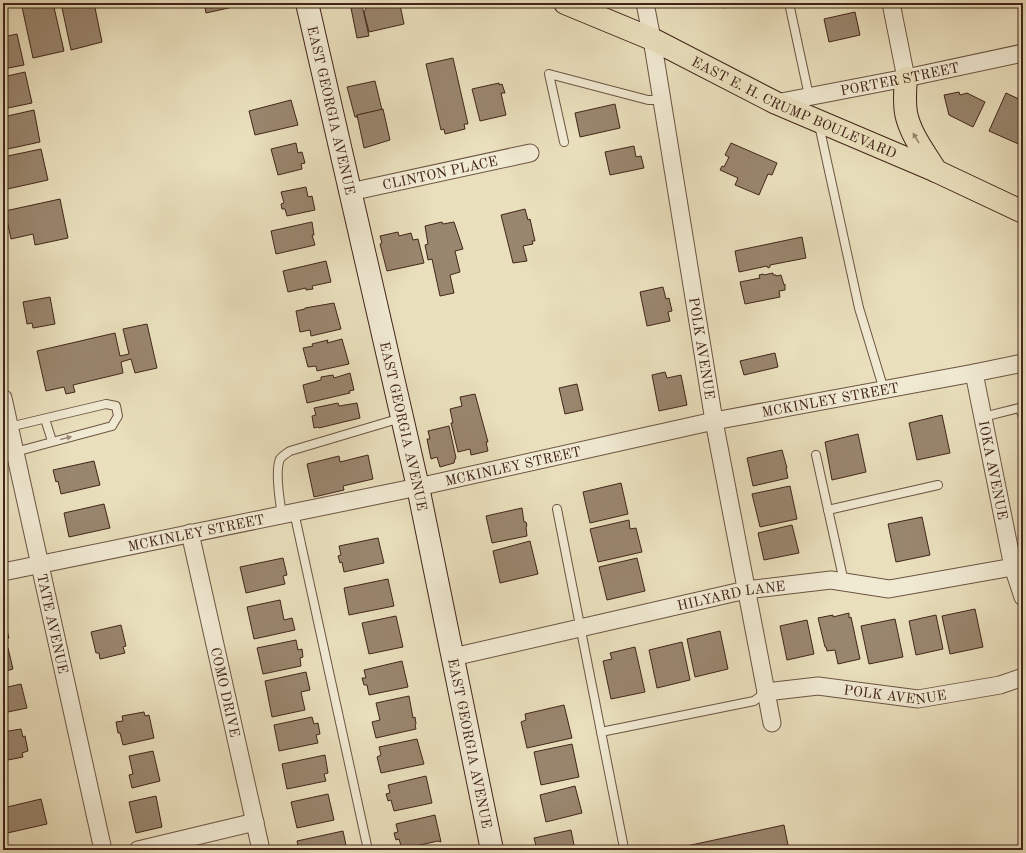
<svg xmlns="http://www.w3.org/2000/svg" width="1026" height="853" font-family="'Old Standard TT',serif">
<rect width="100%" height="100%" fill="#e9dfbc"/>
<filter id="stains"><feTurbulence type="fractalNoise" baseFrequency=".005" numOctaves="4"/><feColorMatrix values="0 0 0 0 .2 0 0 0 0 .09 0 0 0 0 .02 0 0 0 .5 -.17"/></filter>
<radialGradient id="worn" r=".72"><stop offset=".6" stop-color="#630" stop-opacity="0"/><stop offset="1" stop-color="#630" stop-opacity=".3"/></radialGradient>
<g fill="#99866e" stroke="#42251a">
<path d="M23,3H53L64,51L33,58L22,7H24Z"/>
<path d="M61,3H94L102,42L71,50Z"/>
<path d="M204,3H233V7L206,13Z"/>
<path d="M364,3H383L387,7L400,5L404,24L369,32L364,12L366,9Z"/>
<path d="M722,3H744L723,8Z"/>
<path d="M362,5L369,36L357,38L351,8Z"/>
<path d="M855,12L860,35L829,42L824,19Z"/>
<path d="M17,34L24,65L3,69V37Z"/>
<path d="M453,58L468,124H464L465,129L445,134L444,129L441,130L426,64Z"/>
<path d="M25,72L32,103L3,109V77Z"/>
<path d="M375,81L382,110L357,115V117H355L347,87Z"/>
<path d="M499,83V85L502,84L505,93H501L506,115L480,121L472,89Z"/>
<path d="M959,92L960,95L967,93L985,102L973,127L949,115L944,95Z"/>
<path d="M1006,93L1023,101V146L989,131Z"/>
<path d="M291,100L298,125L255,135L249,111Z"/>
<path d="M615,104L620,128L580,137L575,113Z"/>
<path d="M383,109L390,140L364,148L357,115Z"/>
<path d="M34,110L40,142L3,150V117Z"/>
<path d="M296,143L298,153L302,152L305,163L301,164L302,169L278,175L271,149Z"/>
<path d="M731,143L777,163L772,175L768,174L759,195L735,185L738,178L720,170L722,166L724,167L729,157L725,155Z"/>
<path d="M634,146L636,157L641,156L644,168L610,175L605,152Z"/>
<path d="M41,149L48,180L3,190V157Z"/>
<path d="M306,187L308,197L312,196L315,210L287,216L285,209H282L281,204L284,203L281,192Z"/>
<path d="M60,199L68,238L35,245L33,234L11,239L5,211Z"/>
<path d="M525,209L528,220L530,219L535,241H532L533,244L523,246L527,261L513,263L501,215Z"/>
<path d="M312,222L314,235H312L315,245L276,254L271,231Z"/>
<path d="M442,222L443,224L454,222L463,249L455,251L460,272L450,275L454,293L440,296L432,259L428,260L425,245L428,244L425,226Z"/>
<path d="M398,232L399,236L411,233L413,240L418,239L424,263L387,271L380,244L382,243L380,236Z"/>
<path d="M802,237L806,258L770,265V267L768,268L767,266L739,272L735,251Z"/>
<path d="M326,261L331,282L312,286L313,289L306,290V288L288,292L283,271Z"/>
<path d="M773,273V275H776V276L781,275L784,285L785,284V290L779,291L780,297L745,304L740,282L760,278L759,275L763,274L764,275Z"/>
<path d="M663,287L666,299L669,298L672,311L668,312L670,321L647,326L640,292Z"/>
<path d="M50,297L55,324L33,328L32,323L27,324L23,302Z"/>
<path d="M334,303L341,329L311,336L310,330L300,332L296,311L305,309V308Z"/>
<path d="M147,324L157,368L135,373L131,359L121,362L123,373L73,385L75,392L66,394L64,387L46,391L37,351L115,333L120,356L129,354L123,329Z"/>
<path d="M342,339L349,364L317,371L316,366L308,367L303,348L313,346L312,344L328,340L327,343Z"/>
<path d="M775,353L778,367L744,375L740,361Z"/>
<path d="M665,372L667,378L681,375L687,405L659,411L652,375Z"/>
<path d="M350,373L354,390L349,391L350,393L307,403L303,385L321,380V377L333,375L334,378Z"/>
<path d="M577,384L583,410L565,414L559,388Z"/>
<path d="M475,394L488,442H486L488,451L471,455L470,449L458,452L451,423H453L450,409L462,406L460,397Z"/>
<path d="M338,403L339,406L357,403L360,418L319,428L318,427L314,428L312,416L316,415L314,408Z"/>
<path d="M942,415L950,453L917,460L909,423Z"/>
<path d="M449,426L456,458L455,459L454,463L440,467L437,457L431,459L427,439H430L428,431Z"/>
<path d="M858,434L866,472L832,480L825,442Z"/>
<path d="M782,450L787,468H786L788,478L753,486L747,458Z"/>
<path d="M368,455L373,479L343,486L344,490L314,497L307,464L339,456L340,462Z"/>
<path d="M94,461L100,485L61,494L58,481L56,482L53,470Z"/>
<path d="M621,483L628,514L590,523L583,492Z"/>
<path d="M790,486L797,519L760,527L752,494Z"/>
<path d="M104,504L110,528L69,537L64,513Z"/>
<path d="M522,508L524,522H526L527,526L526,527L527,536L492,543L486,516Z"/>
<path d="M922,517L930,555L896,562L888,524Z"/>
<path d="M629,520L630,529L636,528L642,552L598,562L590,529Z"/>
<path d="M792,525L799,553L764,560L758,533Z"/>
<path d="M378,538L384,563L344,572L342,562L340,563L338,556L341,555L339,546Z"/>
<path d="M530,541L538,574L500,583L493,551Z"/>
<path d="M283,558L287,575L283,576L285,584L246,593L240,567Z"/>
<path d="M637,558L645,591L607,600L599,567Z"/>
<path d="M388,579L394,606L349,615L344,588Z"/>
<path d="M280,600L284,620L292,618L295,630L254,639L247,607Z"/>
<path d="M975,609L983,647L950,654L942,616Z"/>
<path d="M849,613V618L851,617L860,659L838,664L835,650L827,651L826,647H825L818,618L833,615V617Z"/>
<path d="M936,615L943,649L916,655L909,621Z"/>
<path d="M396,616L403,647L369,654L362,623Z"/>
<path d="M3,619H4L9,638L3,639Z"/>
<path d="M895,619L903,657L869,664L861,626Z"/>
<path d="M807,620L814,654L787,660L780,626Z"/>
<path d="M121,625L126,646L123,647L125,653L100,659L99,653H96L91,632Z"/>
<path d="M720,631L728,669L695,677L687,639Z"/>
<path d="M296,640L298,650L302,649L303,657L300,658L301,666L263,674L257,648Z"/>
<path d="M682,642L690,680L657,688L649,650Z"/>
<path d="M635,647L645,692L611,699L603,661L612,659L610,653Z"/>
<path d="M8,648L13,669L3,672V650Z"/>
<path d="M402,661L408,687L369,695L367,685H364L362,678H366L364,670Z"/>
<path d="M306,672L310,690L301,692L305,710L272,717L265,681Z"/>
<path d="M21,684L27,708L3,713V688Z"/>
<path d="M409,696L413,718L415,717L416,724L415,725L416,729L376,738L372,722L380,720L376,703Z"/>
<path d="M564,705L572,738L527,748L521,722L526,720L525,714Z"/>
<path d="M144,712L145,716L149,715L154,738L123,745L120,733H118L116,722L123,721L122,716Z"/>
<path d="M312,717L314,724L318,723L320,734L316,735L318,743L279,751L274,725Z"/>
<path d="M21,729L23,737L25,736L28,751L22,753L23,757L3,761V732Z"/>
<path d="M417,739L424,764L381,773L377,757L381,755L379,747Z"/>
<path d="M572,744L579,777L541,785L534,752Z"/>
<path d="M153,751L160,781L132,788L129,775L133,774L129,756Z"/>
<path d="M325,755L328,773L324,774L326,781L287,789L282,764Z"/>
<path d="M426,776L432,803L394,811L391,800L388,801L386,794L390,793L388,785Z"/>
<path d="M575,786L582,813L546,822L540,795Z"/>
<path d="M328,794L334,820L297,828L291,802Z"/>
<path d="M156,796L162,827L136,833L129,802Z"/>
<path d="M41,799L47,824L3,834V808Z"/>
<path d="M435,815L441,842L438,841L402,849L399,839L396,840L394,833L398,832L396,824Z"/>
<path d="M784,825L789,850H668Z"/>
<path d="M571,830L575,850H537L534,838Z"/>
<path d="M343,831L347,850H299L297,841Z"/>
<path d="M48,846L49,850H30Z"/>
</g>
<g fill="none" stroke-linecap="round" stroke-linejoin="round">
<g stroke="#6c5442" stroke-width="10">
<g id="lane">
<path d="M789,3L809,96"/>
<path d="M819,125L859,308L884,390"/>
<path d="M564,142L549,74L648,100H662"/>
<path d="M1020,408L1023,418"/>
<path d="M983,417L1023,407"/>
<path d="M45,419L52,441"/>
<path d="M9,427L106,404L116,406L118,416L112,426L15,452"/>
<path d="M816,455L844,582"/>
<path d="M557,509L623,843"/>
<path d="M828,510L938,485"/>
<path d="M294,512L368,850"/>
<path d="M282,515C280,503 275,470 280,459C282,456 287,453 290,451L401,418"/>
<path d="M601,732L754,701L766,692"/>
</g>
</g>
<g stroke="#6c5442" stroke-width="19">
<g id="street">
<path id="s1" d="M645,3L652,39L714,421L772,723"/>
<path d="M891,3L906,78"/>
<path id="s2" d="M776,103L906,78L1023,53"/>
<path id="s3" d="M350,192L530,153"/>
<path id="s4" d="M974,373L1013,567L1023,597"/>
<path id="s5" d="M3,398L103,850"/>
<path id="s6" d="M190,533L261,850"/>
<path id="s7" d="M3,572L418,487L714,421L974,373L1023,363"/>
<path id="s8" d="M453,657L746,590L831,580L889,589L1013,567"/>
<path id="s9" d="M766,692L818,686L918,699L1000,685L1023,677"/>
<path d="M138,850L255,822"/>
</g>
</g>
<g stroke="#42251a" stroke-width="24">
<g id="secondary">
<path id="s10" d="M307,3L418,487L492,850"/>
</g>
</g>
<g stroke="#42251a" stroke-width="24">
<g id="primary">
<path id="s11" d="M565,3L652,39L776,103L936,171L1023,212"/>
<path d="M906,78C905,90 904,101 906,113C910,134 925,153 936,171"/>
</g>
</g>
<use href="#lane" stroke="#f1ead3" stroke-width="8"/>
<use href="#street" stroke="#f1ead3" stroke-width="17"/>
<use href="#secondary" stroke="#f1ead3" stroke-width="22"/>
<use href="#primary" stroke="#e9dfbc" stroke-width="22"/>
</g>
<defs><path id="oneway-solid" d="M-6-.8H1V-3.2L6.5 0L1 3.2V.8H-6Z"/></defs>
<use fill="#96826b" href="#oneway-solid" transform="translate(916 138) rotate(-121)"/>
<use fill="#9a8876" href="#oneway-solid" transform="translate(66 438) rotate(-14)"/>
<g text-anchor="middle" stroke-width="3" stroke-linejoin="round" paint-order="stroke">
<g font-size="14" fill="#42251a" stroke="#f1ead3">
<text dy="5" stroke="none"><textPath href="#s2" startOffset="126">PORTER STREET</textPath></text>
<text dy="5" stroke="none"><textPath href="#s11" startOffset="252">EAST E. H. CRUMP BOULEVARD</textPath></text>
<text dy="5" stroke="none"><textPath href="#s10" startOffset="110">EAST GEORGIA AVENUE</textPath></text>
<text dy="5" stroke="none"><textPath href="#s3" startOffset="92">CLINTON PLACE</textPath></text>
<text dy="5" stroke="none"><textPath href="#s1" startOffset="350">POLK AVENUE</textPath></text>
<text dy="5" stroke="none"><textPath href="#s7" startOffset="845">MCKINLEY STREET</textPath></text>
<text dy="5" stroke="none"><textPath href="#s10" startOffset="434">EAST GEORGIA AVENUE</textPath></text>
<text dy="5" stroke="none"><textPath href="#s7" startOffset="521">MCKINLEY STREET</textPath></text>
<text dy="5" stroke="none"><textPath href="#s4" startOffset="99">IOKA AVENUE</textPath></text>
<text dy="5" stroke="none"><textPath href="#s7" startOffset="197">MCKINLEY STREET</textPath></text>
<text dy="5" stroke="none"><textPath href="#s8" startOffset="285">HILYARD LANE</textPath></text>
<text dy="5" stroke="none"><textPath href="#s5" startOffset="231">TATE AVENUE</textPath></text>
<text dy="5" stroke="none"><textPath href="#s9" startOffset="130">POLK AVENUE</textPath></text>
<text dy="5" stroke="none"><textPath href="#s6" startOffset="163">COMO DRIVE</textPath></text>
<text dy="5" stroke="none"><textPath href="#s10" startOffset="758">EAST GEORGIA AVENUE</textPath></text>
</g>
</g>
<rect width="1026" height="853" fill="none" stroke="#e9dfbc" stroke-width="16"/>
<rect x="4" y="4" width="1018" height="845" fill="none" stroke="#42251a" stroke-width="2"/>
<rect x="8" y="8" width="1010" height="837" fill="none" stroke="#42251a"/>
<rect width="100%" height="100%" filter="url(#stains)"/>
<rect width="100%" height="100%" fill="url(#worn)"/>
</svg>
